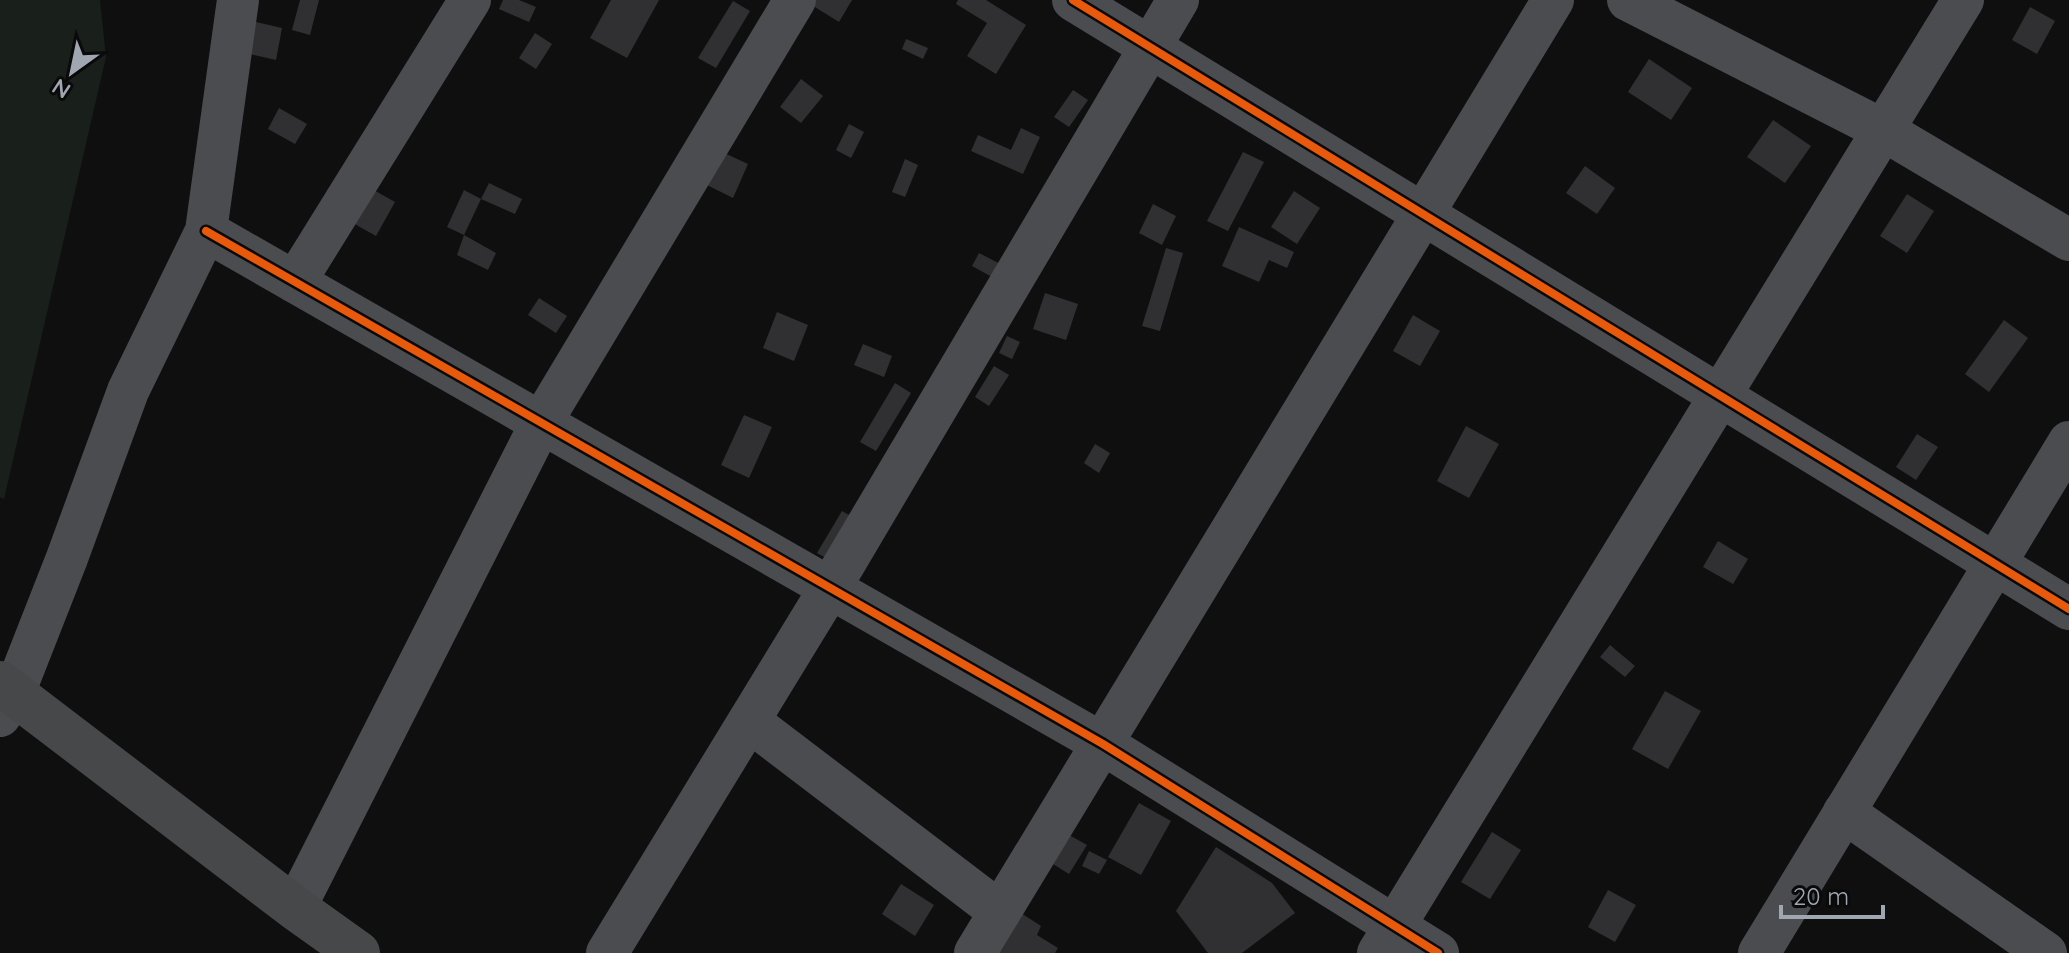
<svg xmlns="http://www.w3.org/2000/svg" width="2069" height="953" font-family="Quicksand,sans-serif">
<rect width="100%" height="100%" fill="#0f0f10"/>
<path fill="#191f1a" d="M0,0H100L106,57L4,499L0,497Z"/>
<g fill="#303032">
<path d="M300,0H319L310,35L292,30Z"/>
<path d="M503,0H519L536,7L529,22L499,9Z"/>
<path d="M611,0H659L627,58L590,38Z"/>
<path d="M812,0H852L839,22L810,4Z"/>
<path d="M958,0H986L1026,25L996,74L967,56L987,23L956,4Z"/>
<path d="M733,1L750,11L716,68L698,58Z"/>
<path d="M2030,7L2055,21L2037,54L2012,40Z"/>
<path d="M243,19L282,28L276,60L237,51Z"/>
<path d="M535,33L552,44L536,69L519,58Z"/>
<path d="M906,39L928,48L923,59L902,49Z"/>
<path d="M1649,59L1692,88L1671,120L1628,92Z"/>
<path d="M801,79L823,96L801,123L780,107Z"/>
<path d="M1073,90L1088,100L1069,127L1054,117Z"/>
<path d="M279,108L307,124L295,144L268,129Z"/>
<path d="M1773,120L1811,146L1785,183L1747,157Z"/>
<path d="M849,124L864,132L851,158L836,150Z"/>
<path d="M1021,128L1040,137L1023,174L971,151L978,135L1011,150Z"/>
<path d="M720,151L748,164L733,198L705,184Z"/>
<path d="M1243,152L1264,162L1228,231L1207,221Z"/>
<path d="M905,159L918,165L905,197L892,192Z"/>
<path d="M1585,166L1615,188L1597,214L1566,193Z"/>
<path d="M489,183L522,199L515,214L481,199Z"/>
<path d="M363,184L395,202L376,236L344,218Z"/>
<path d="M464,190L481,199L464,235L447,227Z"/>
<path d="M1294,191L1320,208L1297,244L1271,227Z"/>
<path d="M1907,194L1934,211L1907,253L1880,236Z"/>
<path d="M1153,204L1176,216L1162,245L1139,233Z"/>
<path d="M1239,227L1294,252L1287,268L1269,260L1259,282L1222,266Z"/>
<path d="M464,235L496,253L488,270L457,255Z"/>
<path d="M1166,248L1183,253L1160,331L1142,326Z"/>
<path d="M979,253L1010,269L1003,283L972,266Z"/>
<path d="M1045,293L1078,304L1066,340L1033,329Z"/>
<path d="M539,298L567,316L556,333L528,315Z"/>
<path d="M777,312L808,325L794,361L763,348Z"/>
<path d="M1413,315L1440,331L1420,366L1393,351Z"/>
<path d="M2004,320L2028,338L1989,392L1965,374Z"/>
<path d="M1007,336L1020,342L1012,359L999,353Z"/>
<path d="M863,344L892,356L884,377L854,365Z"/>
<path d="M994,366L1009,375L989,406L975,397Z"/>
<path d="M895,383L911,393L876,451L860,442Z"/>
<path d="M744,415L772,427L749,478L721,465Z"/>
<path d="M1466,426L1499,444L1469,498L1437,481Z"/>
<path d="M1917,434L1938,447L1916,480L1896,467Z"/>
<path d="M1095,444L1110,453L1099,473L1084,463Z"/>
<path d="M842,511L858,520L833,562L817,553Z"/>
<path d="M1718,541L1748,559L1733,584L1703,567Z"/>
<path d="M1610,645L1635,666L1625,677L1600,657Z"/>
<path d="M1665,691L1701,711L1668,769L1632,749Z"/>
<path d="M1139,803L1171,821L1141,875L1108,857Z"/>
<path d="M1062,831L1087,845L1069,874L1045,859Z"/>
<path d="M1492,832L1521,850L1490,899L1461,882Z"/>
<path d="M1216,847L1272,883L1295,913L1242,953H1208L1176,911Z"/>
<path d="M1089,851L1107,860L1099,874L1082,866Z"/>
<path d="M901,884L934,905L915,936L882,914Z"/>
<path d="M1608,890L1636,905L1615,942L1588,927Z"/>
<path d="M1015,909L1041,926L1037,935L1058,948L1055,953H987Z"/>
</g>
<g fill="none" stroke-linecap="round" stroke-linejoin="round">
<g stroke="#4a4c4f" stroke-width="42">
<path d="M1073,0L2069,609"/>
<path d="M1628,0L1883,130L2069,240"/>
<path d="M206,231L1103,744L1438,953"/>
<path d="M295,282L470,0"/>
<path d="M0,716L14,693L67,558L128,391L206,231L238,0"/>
<path d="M749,721L1000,912"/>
<path d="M1844,812L2046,953"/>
<path d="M295,908L541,423L795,0"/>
<path d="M607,953L830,588L1178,0"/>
<path d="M975,953L1553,0"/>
<path d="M1378,953L1963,0"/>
<path d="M1759,953L2069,442"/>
</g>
<path stroke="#46484a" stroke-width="44" d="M0,683L295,908L358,953"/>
<g stroke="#0a0a0b" stroke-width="13">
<g id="cycleway">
<path d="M1073,0L2069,609"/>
<path d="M206,231L1103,744L1438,953"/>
</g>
</g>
<use href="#cycleway" stroke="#e8590c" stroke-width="8"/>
</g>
<g transform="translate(72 72) rotate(213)" stroke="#0a0a0b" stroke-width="6" paint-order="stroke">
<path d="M0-6L14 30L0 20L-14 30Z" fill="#a0a7b1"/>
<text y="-12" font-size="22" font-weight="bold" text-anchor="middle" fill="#a0a7b1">N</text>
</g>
<path d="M1781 905v12h102v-12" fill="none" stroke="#a0a7b1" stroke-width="4"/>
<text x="1793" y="905" font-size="24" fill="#a0a7b1" stroke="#0a0a0b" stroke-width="6" paint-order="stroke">20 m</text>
</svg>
